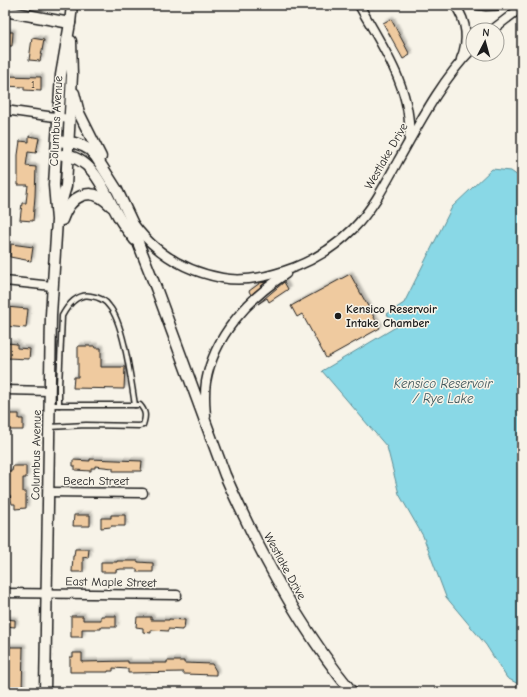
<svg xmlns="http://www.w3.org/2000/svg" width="527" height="697" font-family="'Comic Neue',sans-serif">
<defs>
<filter id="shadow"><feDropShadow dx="2.5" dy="-2.5" stdDeviation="1" flood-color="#0004"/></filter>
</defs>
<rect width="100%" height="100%" fill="#f7f3e8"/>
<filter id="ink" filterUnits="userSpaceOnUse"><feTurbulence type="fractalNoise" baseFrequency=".025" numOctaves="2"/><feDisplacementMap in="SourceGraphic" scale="8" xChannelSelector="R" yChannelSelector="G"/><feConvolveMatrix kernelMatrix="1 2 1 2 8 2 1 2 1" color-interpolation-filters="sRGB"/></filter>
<g filter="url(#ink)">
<path fill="#89d8e6" stroke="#5d8d95" d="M492,169L511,171L522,179V686L507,678L486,645L446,597L423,536L399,494L387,447L322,371L396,327L387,314L404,303L452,207Z"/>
<g fill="#efca9f" stroke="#1c1c1c" filter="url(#shadow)">
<path d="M391,19L410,55L403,59L383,23Z"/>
<path d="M5,32H13L12,46H5Z"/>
<path d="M32,38L44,40L40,61L29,60Z"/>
<path d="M5,76L41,77V91L24,90V87L5,86Z"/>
<path d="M29,136L39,138L36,153L28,152L26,166L36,167L35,196L33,221L20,220L22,203H26L28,185H18V155L20,141L29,142Z"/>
<path d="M11,244L33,247L31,261L10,257Z"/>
<path d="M350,274L380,328L326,358L302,314L297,317L291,306Z"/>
<path d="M266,282L251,295L249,291L260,283Z"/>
<path d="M284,282L288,289L287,290L269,302L267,298L258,304Z"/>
<path d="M6,307L28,309L26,328L5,326Z"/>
<path d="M7,343L17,344V348L30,349L29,359L7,358Z"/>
<path d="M78,346H95V348H101V367H125L124,389L73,388L74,377H78Z"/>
<path d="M5,414H19V419H23V430H5Z"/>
<path d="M90,459L142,461L141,471H113V468L95,466V468H91V471L75,470V466H73V460L90,461Z"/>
<path d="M13,466H26V478H23V492H26V508L15,509V504H12L10,495H5V485H7L8,471H12Z"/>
<path d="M74,515H90V526H73Z"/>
<path d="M111,515H125V526H111V527L101,528V518H111Z"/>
<path d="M75,549H89L88,558L83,557V572H72L73,556H74Z"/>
<path d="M117,561H138V562L153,563V572H137V569H121L116,570V572H101V562H117Z"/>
<path d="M71,616H83V620H101V616H116V627H101V629H82V637H71Z"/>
<path d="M137,617H151V620H169V619L185,620L184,629H182V630L168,629V631L151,630V633L143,632V628L136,627Z"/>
<path d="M5,619L15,620V627L5,626Z"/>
<path d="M5,647H23L22,692H5Z"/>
<path d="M73,653H82V662L128,661V663H167V661H184V663L212,664L216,671V675L183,674V672L128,673V669L113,668V671H108V672H70V657H73Z"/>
</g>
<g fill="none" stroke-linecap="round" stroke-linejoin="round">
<g stroke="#1c1c1c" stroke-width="7">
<g id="service">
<path d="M59,405V386L62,316C68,305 77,293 91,296C98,297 105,300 109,306C124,323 131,381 135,405"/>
<path d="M50,427L86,425L139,426L143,425C146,416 146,412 140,405H51"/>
</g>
</g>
<g stroke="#1c1c1c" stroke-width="11">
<g id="minor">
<path d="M359,5C382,46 413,90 409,139"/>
<path d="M455,5C467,22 469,40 461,59"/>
<path d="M478,5L486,6L511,5"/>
<path d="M492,30L522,7"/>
<path d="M5,110L69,119"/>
<path d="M134,224C156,254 185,271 222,278C243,282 263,278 284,271C309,263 334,248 353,229C372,210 385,185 398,161C420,122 441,81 473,48"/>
<path d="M5,281L52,286"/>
<path d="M5,390L50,391"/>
<path d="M206,416C205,405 204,394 206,382C214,336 248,299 286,274"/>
<path d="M48,492L143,493"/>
<path d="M5,593L177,595"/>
</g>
</g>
<g stroke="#1c1c1c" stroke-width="13">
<g id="tertiary">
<path d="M5,11L70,23"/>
<path d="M74,93L79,113L101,157"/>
<path d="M57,141L75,143L83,146L90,150L96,157L117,190L132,222L139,245L156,288L225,475C259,552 299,627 352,692"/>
<path d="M63,155C94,158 104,191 117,214C122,224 129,232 135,240"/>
<path d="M59,210L66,186L72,75L71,41"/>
<path d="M62,220C71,195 91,184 111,206"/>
<path d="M45,692L51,315L57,220L54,185L61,75L70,23L72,5"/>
</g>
</g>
<use href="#service" stroke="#f7f3e8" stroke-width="4"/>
<use href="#minor" stroke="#f7f3e8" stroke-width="8"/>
<use href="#tertiary" stroke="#f7f3e8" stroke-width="10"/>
</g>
</g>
<circle fill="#1c1c1c" stroke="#f7f3e8" stroke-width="1.5" cx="338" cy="316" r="4"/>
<g text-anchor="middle" stroke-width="3" stroke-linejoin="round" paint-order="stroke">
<g font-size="10" fill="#51483d">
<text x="33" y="88">1</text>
</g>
<g font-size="12" fill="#1c1c1c" stroke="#f7f3e8">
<text transform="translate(56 121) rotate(-87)" y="4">Columbus Avenue</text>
<text transform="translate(386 156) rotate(-60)" y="4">Westlake Drive</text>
<text transform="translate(36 455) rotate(-89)" y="4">Columbus Avenue</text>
<text x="96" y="485">Beech Street</text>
<text transform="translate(285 566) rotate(61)" y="4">Westlake Drive</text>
<text transform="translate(111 582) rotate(1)" y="4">East Maple Street</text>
</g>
<g font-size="12" font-weight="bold" fill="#1c1c1c" stroke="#f7f3e8" text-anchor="start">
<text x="346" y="313">Kensico Reservoir<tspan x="346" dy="14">Intake Chamber</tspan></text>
</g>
<g font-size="13" font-style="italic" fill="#3d5459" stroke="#f7f3e8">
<text x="443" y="388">Kensico Reservoir<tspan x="443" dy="15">/ Rye Lake</tspan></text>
</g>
</g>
<rect width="527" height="697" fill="none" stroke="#f7f3e8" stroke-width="20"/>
<rect x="10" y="10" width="507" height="677" fill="none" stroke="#1c1c1c" stroke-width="1.5" filter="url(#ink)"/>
<g transform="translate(485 42) rotate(6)"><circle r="19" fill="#f7f3e8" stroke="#9f9d96"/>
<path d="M0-3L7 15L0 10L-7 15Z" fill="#1c1c1c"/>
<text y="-6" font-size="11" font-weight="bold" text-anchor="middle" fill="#1c1c1c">N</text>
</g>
</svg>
